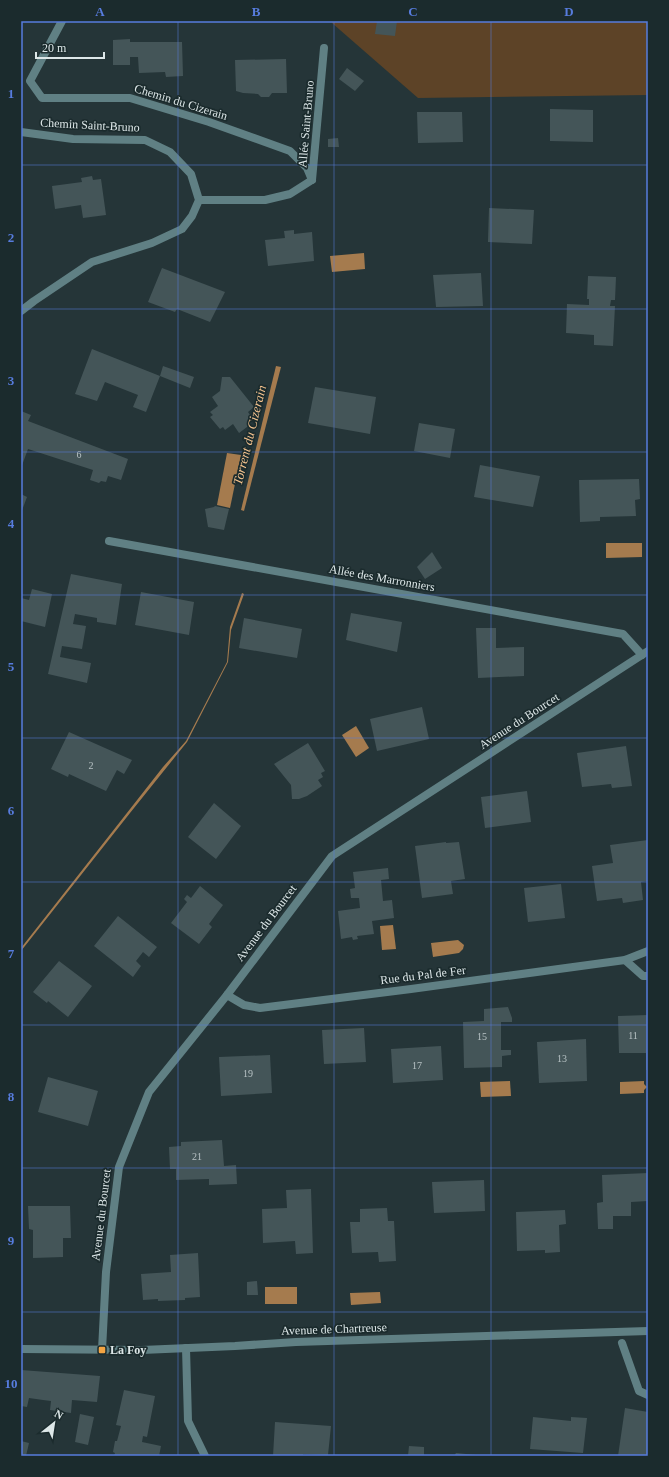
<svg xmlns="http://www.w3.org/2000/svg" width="669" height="1477" font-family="'Times New Roman',serif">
<rect width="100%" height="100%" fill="#253538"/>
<path fill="#5d4327" d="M332,21H648V95L418,98L332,23Z"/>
<g fill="#a57b4e">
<path d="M364,253L365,269L332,272L330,256Z"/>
<path d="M276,366L281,367L244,511L241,510Z"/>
<path d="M227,453L241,455L230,508L217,505Z"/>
<path d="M606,543H642V557L606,558Z"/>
<path d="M242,593L244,594L231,630L228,662L187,742L130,813L21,951V948L163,767L186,741L227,662L230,627Z"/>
<path d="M356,726L369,748L356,757L342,735Z"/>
<path d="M393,925L396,949L382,950L380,926Z"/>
<path d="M458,940L464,945L463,949L459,953L433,957L431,943Z"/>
<path d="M510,1081L511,1096L481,1097L480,1082Z"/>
<path d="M644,1081V1084L647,1087L644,1090V1093L620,1094V1082Z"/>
<rect x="265" y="1287" width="32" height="17"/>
<path d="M380,1292L381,1303L351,1305L350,1293Z"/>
</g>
<g fill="#445558">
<path d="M377,21H397L395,36L375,34Z"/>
<path d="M130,39V42H182L183,76L166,77L165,72L139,73L138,57H130V65H113V40Z"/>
<path d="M286,59L287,93H272L269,97H261L258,94L243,93L236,91L235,60Z"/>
<path d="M347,68L364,81L355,91L339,79Z"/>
<path d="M550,109L593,110V142L550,141Z"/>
<path d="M417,112H462L463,142L418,143Z"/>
<path d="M338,138L339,147H328V139Z"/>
<path d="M92,176L93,180L101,179L106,215L83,218L81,205L55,209L52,186L82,182L81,178Z"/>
<path d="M489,208L534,210L532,244L488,242Z"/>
<path d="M294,230V234L312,232L314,261L268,266L265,240L285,238L284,231Z"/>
<path d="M162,268L225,292L210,322L177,309L175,312L148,302Z"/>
<path d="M481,273L483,306L436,307L433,275Z"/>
<path d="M588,276L616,277L615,300H611L610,306H615L613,346L594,345V335L566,333L567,304L589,305V299H587Z"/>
<path d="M92,349L160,376L163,366L194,377L190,388L160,376L146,412L133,407L138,395L105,382L97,401L75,394Z"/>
<path d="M222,377H230L254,407L248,412L252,418L251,424L239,433L233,424L225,430L223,427L220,429L210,417L213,415L210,412L218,406L212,397L220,391Z"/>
<path d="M315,387L376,397L370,434L308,423Z"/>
<path d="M21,411L31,415L28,421L128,459L121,480L108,476L106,482L101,481L99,483L90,480L93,470L28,449L21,468Z"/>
<path d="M419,423L455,429L450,458L414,451Z"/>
<path d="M480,465L540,476L533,507L474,497Z"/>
<path d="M639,479L640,499L635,500L636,516L600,517V521L580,522L579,480Z"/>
<path d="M21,494L27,497L21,513Z"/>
<path d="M215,506L229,509L224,530L208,527L205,509L214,507Z"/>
<path d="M432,552L442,568L425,579L417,567Z"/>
<path d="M71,574L122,584L116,625L97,622V618L75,614L73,624L86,626L82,649L62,646L60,657L91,663L87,683L48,674Z"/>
<path d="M32,589L52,594L45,627L21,621V598L29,600Z"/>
<path d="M141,592L194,602L189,635L135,625Z"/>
<path d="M351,613L402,622L397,652L346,640Z"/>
<path d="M244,618L302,629L297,658L239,648Z"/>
<path d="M476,628H496V648L524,647V676L478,678Z"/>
<path d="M422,707L429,739L377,751L370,719Z"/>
<path d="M69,732L132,760L124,774L117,770L106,791L69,774L68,777L51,769Z"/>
<path d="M308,743L325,771L321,773L323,777L318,780L322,786L307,796L299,799H292L291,785L274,764Z"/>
<path d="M626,746L632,786L612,788L611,784L582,787L577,753Z"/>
<path d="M527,791L531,822L485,828L481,797Z"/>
<path d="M214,803L241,826L216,859L188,837Z"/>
<path d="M648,840V881L641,882L643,900L623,903L622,898L597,901L592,866L613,863L610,845Z"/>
<path d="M446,842V843L459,842L465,879L451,881L453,894L422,898L415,846Z"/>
<path d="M388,868L389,879L381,880L383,901L392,900L394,918L372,921L374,934L357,936L358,939L353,940L352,937L341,939L338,911L360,908L359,898H351L350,889L355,888L353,872Z"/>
<path d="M561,884L565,918L528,922L524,888Z"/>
<path d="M200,886L223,905L209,924L212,927L199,944L171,923L187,902L184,899L187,895L191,898Z"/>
<path d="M118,916L157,947L149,957L143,952L136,961L141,966L133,977L94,946Z"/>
<path d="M59,961L92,986L68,1017L48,1001L47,1003L33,992Z"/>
<path d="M508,1007L512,1018V1022H501V1050H511V1055L502,1056V1067L464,1068L463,1022L484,1021V1009Z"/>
<path d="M648,1015V1070H646V1053H619L618,1016Z"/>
<path d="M364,1028L366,1062L324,1064L322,1030Z"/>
<path d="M586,1039L587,1081L539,1083L537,1042Z"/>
<path d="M441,1046L443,1080L393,1083L391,1049Z"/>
<path d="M270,1055L272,1093L221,1096L219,1057Z"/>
<path d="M48,1077L98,1091L88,1126L38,1112Z"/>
<path d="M222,1140L224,1166L236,1165L237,1184L209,1185V1179L176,1180V1169H170L169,1147L181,1146V1142Z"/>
<path d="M648,1173V1201L631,1202V1216H613V1229H598L597,1203L603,1202L602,1175Z"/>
<path d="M484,1180L485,1211L434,1213L432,1182Z"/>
<path d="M311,1189L313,1253L296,1254L295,1241L263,1243L262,1209L287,1208L286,1190Z"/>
<path d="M28,1206H70L71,1238H63V1257L33,1258V1230L29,1229Z"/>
<path d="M387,1208L388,1221H394L396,1261L379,1262L378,1252L352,1253L350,1222H360V1209Z"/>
<path d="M565,1210L566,1224L559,1225L560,1252L545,1253V1250L517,1251L516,1212Z"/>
<path d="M198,1253L200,1297L185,1298V1300L158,1301V1299L143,1300L141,1274L171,1272L170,1255Z"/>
<path d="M257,1281L258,1295H247V1282Z"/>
<path d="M21,1370L100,1376L97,1402L72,1400L71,1413L50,1410L51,1401L43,1400L29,1398L27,1407L21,1406Z"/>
<path d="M124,1390L155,1396L147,1437L143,1436L142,1442L161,1446L159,1456H114L115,1453L113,1452L115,1441H117L121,1426L116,1425Z"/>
<path d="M625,1408L648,1412V1456H618Z"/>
<path d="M80,1414L94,1417L88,1445L75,1442Z"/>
<path d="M533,1417L571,1421V1417L587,1418L583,1453L530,1449Z"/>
<path d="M275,1422L331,1426L328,1455L303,1454V1456H273Z"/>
<path d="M21,1441L29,1443L26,1456H21Z"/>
<path d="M409,1446L424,1447V1456H408Z"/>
<path d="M456,1453L476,1455V1456H454Z"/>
</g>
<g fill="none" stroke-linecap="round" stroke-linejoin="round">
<path stroke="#608084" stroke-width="8" d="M622,1343L639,1391L648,1395"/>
<g stroke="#608084" stroke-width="8">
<path d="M62,21L30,81L42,98H130L209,122L290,151L307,168L312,180"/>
<path d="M199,200H265L290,194L312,180L324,48"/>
<path d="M109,541L623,634L642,655"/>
<path d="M625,960L643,976H648"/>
<path d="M227,995L244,1005L260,1008L411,989L625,960L648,951"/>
<path d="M186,1348L188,1421L205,1456"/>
<path d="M102,1350L106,1272L119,1167L149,1092L227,995L332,856L648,651"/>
</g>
<g stroke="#608084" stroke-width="8">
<path d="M21,132L73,139L145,140L170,152L191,174L199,200L192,216L182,229L152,243L92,262L34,301L21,311"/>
<path d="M21,1349L142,1350L235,1346L296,1342L648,1331"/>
</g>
</g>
<path fill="none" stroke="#577cdd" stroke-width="1" stroke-opacity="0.55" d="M178,21V1456M334,21V1456M491,21V1456M21,165H648M21,309H648M21,452H648M21,595H648M21,738H648M21,882H648M21,1025H648M21,1168H648M21,1312H648"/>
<rect fill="#f3a443" stroke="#1b2b2d" stroke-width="1.5" x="98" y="1346" width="8" height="8" rx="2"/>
<g text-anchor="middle" stroke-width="3.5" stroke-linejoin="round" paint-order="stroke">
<g font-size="10" fill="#b7c2c4">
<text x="79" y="458">6</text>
<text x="91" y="769">2</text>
<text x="633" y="1039">11</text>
<text x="482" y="1040">15</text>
<text x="562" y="1062">13</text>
<text x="417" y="1069">17</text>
<text x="248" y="1077">19</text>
<text x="197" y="1160">21</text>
</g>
<g font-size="12" fill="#dde7e8" stroke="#1b2b2d">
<text transform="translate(181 102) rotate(17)" y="4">Chemin du Cizerain</text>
<text transform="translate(306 124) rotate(-85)" y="4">Allée Saint-Bruno</text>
<text transform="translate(90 125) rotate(3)" y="4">Chemin Saint-Bruno</text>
<text transform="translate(382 578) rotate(10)" y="4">Allée des Marronniers</text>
<text transform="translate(519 721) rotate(-33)" y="4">Avenue du Bourcet</text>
<text transform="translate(266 923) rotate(-53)" y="4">Avenue du Bourcet</text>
<text transform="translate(423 975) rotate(-7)" y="4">Rue du Pal de Fer</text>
<text transform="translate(101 1215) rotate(-83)" y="4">Avenue du Bourcet</text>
<text transform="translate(334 1329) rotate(-2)" y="4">Avenue de Chartreuse</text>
</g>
<g font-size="12" font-weight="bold" fill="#dde7e8" stroke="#1b2b2d" text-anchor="start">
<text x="110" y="1354">La Foy</text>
</g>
<g font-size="13" font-style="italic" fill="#f7c590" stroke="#1b2b2d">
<text transform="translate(249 435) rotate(-76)" y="5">Torrent du Cizerain</text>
</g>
</g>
<rect width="669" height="1477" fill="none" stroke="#1b2b2d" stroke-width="44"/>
<g transform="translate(54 1423) rotate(30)" stroke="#1b2b2d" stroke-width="3" paint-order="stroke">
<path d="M0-3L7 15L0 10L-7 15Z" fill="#dde7e8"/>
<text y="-6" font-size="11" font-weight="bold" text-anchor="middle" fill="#dde7e8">N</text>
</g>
<path d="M36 52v6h68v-6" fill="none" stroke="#dde7e8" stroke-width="2"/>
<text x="42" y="52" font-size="12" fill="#dde7e8" stroke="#1b2b2d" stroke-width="3" paint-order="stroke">20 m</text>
<rect x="22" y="22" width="625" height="1433" fill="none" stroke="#577cdd" stroke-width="1.5"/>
<g font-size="13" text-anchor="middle" font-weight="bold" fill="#577cdd">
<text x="100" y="16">A</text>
<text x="256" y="16">B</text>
<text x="413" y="16">C</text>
<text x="569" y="16">D</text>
<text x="11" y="98">1</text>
<text x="11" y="242">2</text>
<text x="11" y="385">3</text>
<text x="11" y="528">4</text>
<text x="11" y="671">5</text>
<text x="11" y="815">6</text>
<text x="11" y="958">7</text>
<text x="11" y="1101">8</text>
<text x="11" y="1245">9</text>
<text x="11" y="1388">10</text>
</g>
</svg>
